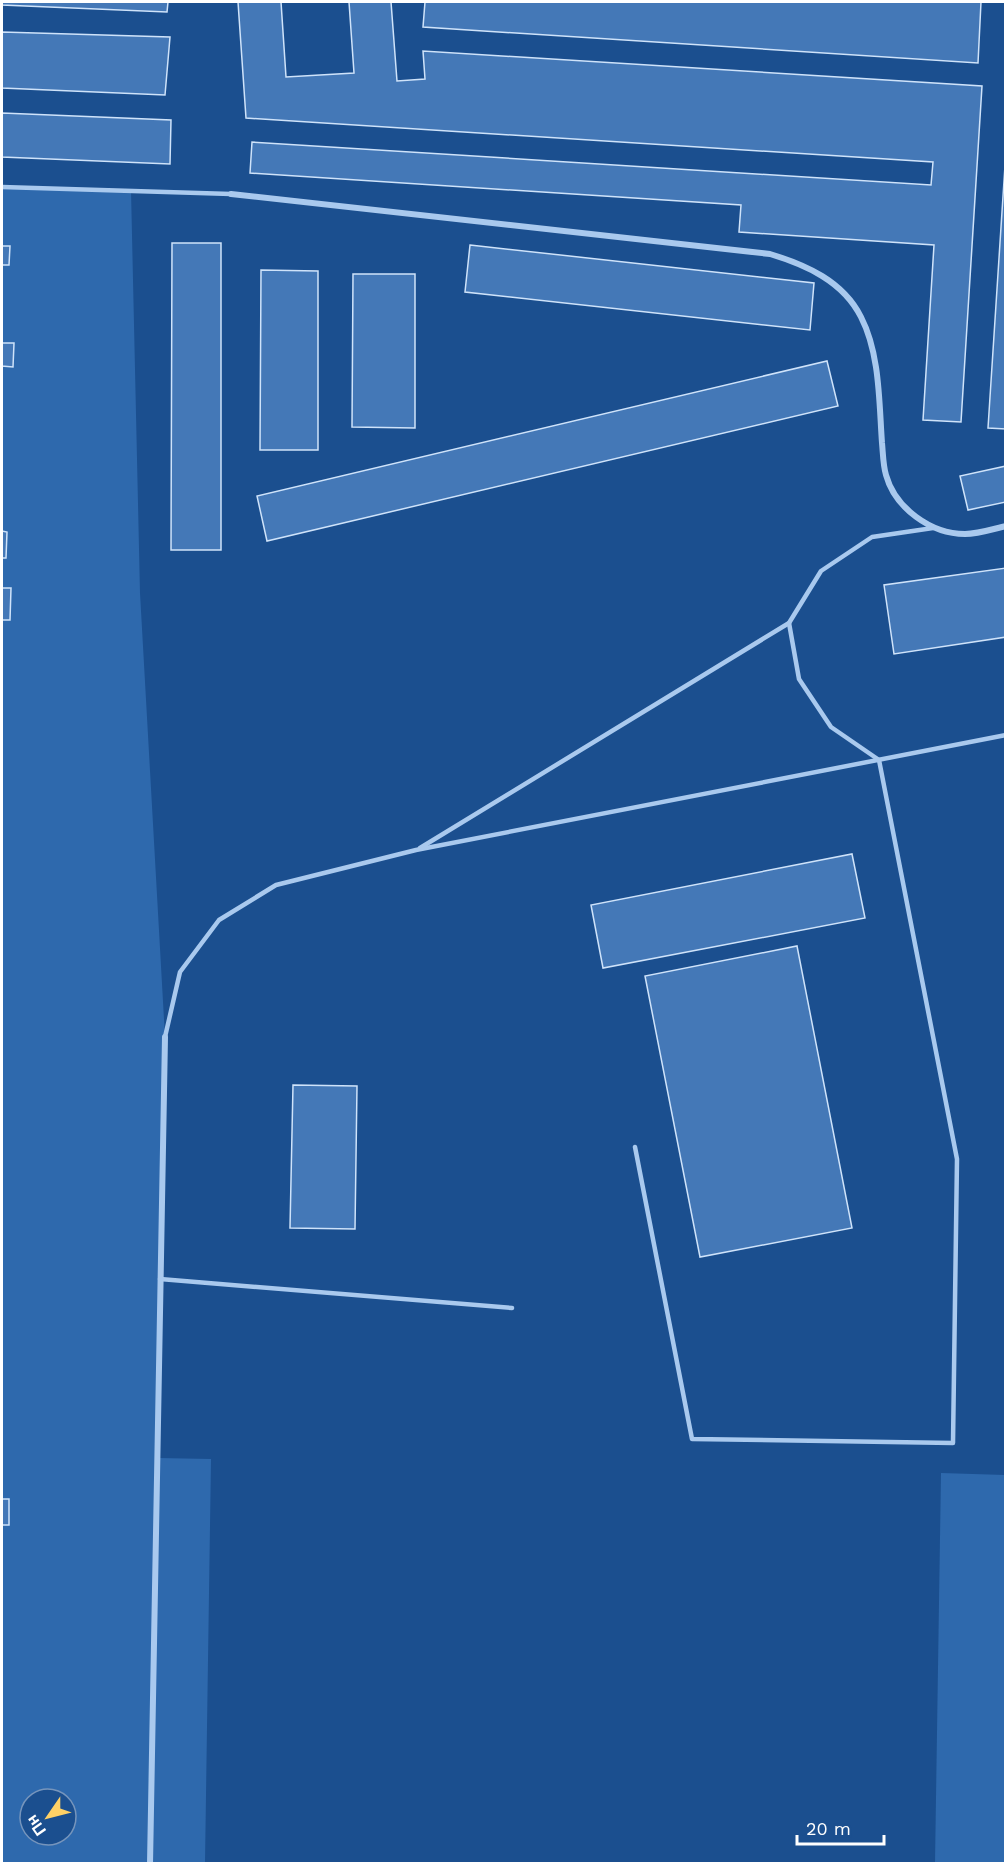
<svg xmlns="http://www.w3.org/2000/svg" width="1007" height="1865" font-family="'Work Sans',sans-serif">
<rect width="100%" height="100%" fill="#1b4f8f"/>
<g fill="#2e69ad" fill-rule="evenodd">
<path d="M2,187L131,190L140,593L165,1037L158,1458L211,1459L205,1863L2,1864ZM30,1799H66V1835H30Z"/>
<path d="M941,1473L1005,1475V1863H935Z"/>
</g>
<g fill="#4478b7" stroke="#cfe3fa" stroke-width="1.5">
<path d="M2,2H168L167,12L2,5Z"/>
<path d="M238,2H281L286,77L354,73L349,2H391L397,81L425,79L423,51L982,86L961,422L923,420L934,245L739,232L741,205L250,173L252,142L931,185L933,162L246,118Z"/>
<path d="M425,2H981L978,63L423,27Z"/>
<path d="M2,32L170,37L165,95L2,88Z"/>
<path d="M2,113L171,120L170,164L2,157Z"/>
<path d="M1006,150V429L988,428Z"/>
<path d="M172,243H221V550H171Z"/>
<path d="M470,245L814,283L810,330L465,292Z"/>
<path d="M2,246H10L9,265H2Z"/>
<path d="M261,270L318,271V450H260Z"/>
<path d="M353,274H415V428L352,427Z"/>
<path d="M2,343H14L13,367L2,366Z"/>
<path d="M827,361L838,406L267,541L257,496Z"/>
<path d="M1006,466V502L968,510L960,476Z"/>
<path d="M2,531L7,532L6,558H2Z"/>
<path d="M1006,568V637L894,654L884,585Z"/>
<path d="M2,588H11L10,620H2Z"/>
<path d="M852,854L865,918L603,968L591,905Z"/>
<path d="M797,946L852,1228L700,1257L645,976Z"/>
<path d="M293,1085L357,1086L355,1229L290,1228Z"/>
<rect x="2" y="1499" width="7" height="26"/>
</g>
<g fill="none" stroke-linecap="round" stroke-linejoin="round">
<g stroke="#a9c9ee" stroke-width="4.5">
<path d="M2,187L231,194"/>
<path d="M420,848L789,623L821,571L872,537L933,528"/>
<path d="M165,1037L180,972L219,920L276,885L416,850L1006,735"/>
<path d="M635,1147L692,1439L953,1443L957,1159L879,760L831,727L799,679L789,623"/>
<path d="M160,1279L512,1308"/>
</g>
<g stroke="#a9c9ee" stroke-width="6">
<path d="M231,194L770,254C806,265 843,281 861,317C880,354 879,402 882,443C883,453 883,465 886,475C895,508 931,534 965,534C978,534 993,529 1006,526"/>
<path d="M150,1864L165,1037"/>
</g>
</g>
<rect width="1007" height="1865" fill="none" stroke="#ffffff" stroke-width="6"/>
<g transform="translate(48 1817) rotate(235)"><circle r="28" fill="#1b4f8f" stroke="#7695bc" stroke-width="1.5"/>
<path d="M0-4.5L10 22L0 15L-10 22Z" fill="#ffd166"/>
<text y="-9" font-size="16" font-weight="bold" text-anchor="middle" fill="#ffffff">Пн</text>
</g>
<path d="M797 1835v9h87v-9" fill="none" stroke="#ffffff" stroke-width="3"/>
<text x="806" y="1835" font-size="18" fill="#ffffff" stroke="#1b4f8f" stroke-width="4.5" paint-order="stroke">20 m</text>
</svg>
